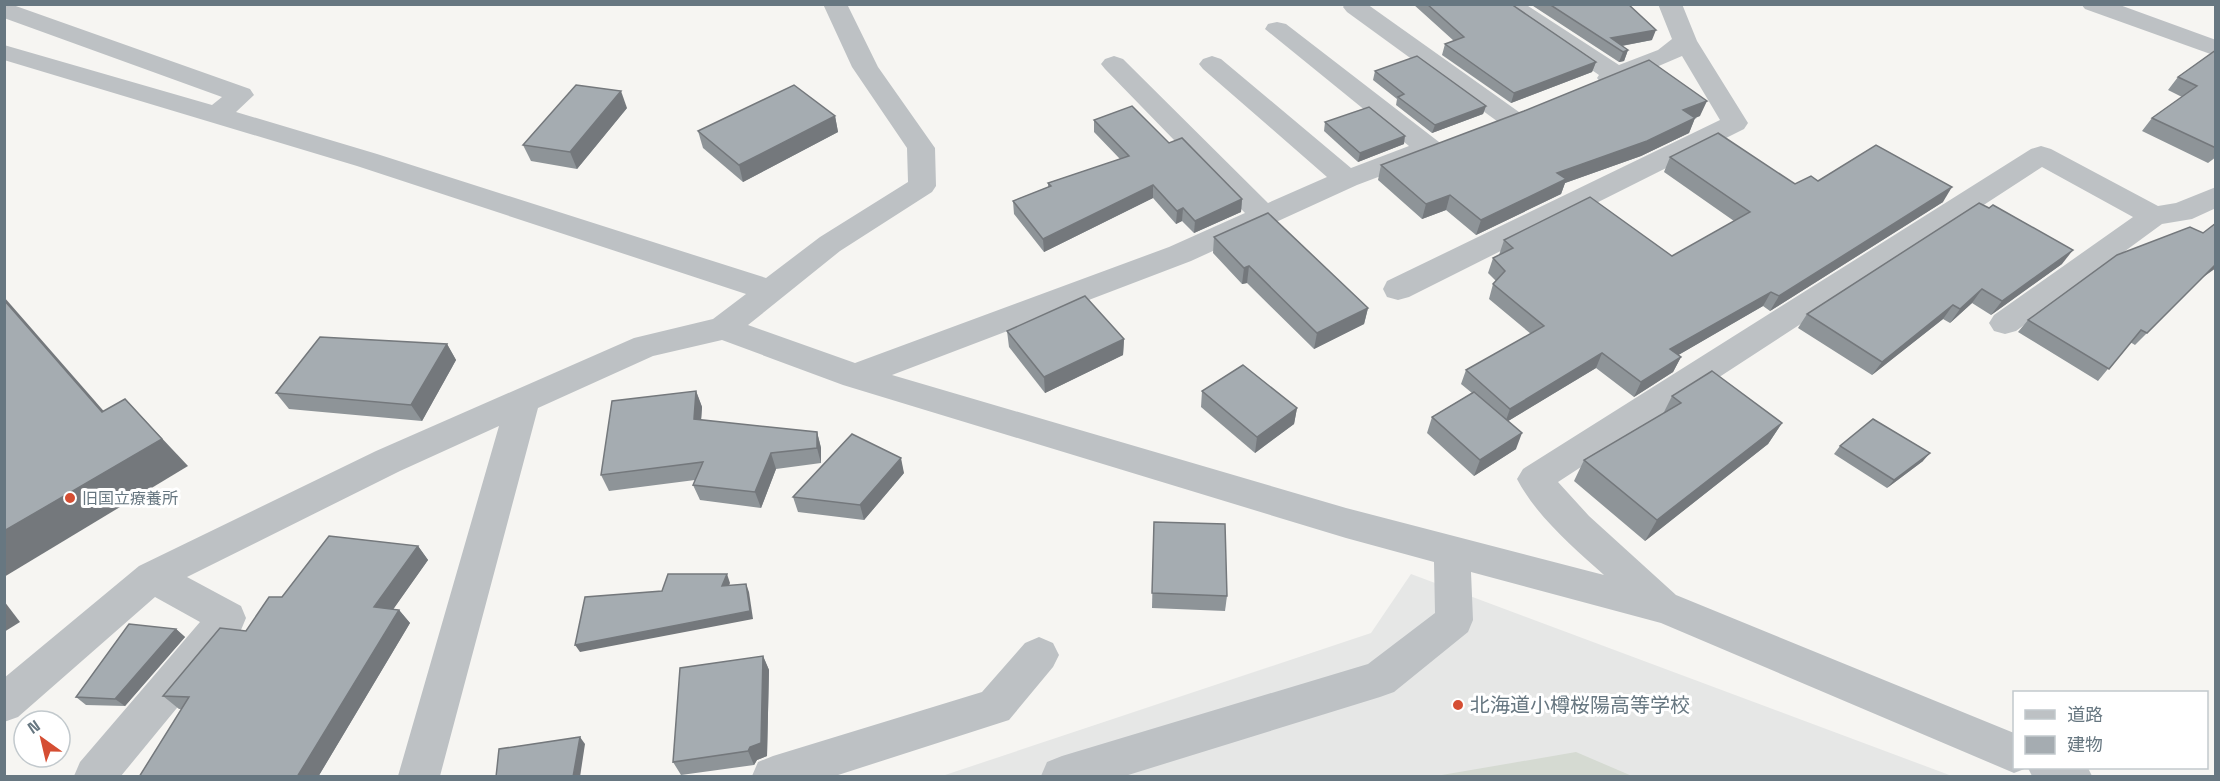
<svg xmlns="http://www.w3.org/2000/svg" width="2220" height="781" font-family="'Space Grotesk','Noto Sans JP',sans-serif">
<rect width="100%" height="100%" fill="#f6f5f2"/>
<path fill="#e6e7e6" d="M1411,574L1952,776H942L1371,633Z"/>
<path fill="#d5dad2" d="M1576,752L1632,776H1436Z"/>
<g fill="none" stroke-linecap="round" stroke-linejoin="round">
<g fill="#bdc1c4" fill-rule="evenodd">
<path d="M4,4L13,5L250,89L254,95L236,112L377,154L766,278L820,237L908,182L907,148L852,67L823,4H847L878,67L935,148L936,186L932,192L840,251L748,325L855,363L1169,247L1245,213L1105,69L1101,64L1105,59L1114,56L1123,59L1268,203L1327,177L1203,69L1199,64L1203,59L1212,56L1221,59L1351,168L1409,146L1265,29L1268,24L1277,22L1286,24L1439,142L1443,148L1439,154L1357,185L1191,261L892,375L1346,508L1604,575C1573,547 1537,517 1517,479L1523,469L2031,149L2041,146L2051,149L2158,206L2176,203L2216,187V208L2192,219L2162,224L2016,331L2005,334L1994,331L1989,323L1994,315L2133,217L2042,167L1558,482L1589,516L1676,595L2014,733V768H2027L2014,773L1661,623L1471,572L1473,620L1468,632L1394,692L1380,697L1125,776H1041L1047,762L1062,756L1368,664L1435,613L1434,562L1346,538L843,385L722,340L653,356L538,408L440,776H398L499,426L400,471L187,577L241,606L246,618L241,630L121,776H74L80,762L200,622L155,597L18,717L4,722V678L139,566L376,451L634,338L713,319L746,294L357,166L4,60V45L212,105L222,97L4,18Z"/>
<path d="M1345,4H1367L1519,112L1523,118L1519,124L1510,126L1501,124L1347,12L1343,7Z"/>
<path d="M1496,4H1525L1619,65L1658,50L1672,39L1658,4H1682L1697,41L1748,123L1744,129L1409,297L1398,300L1387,297L1383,289L1387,281L1720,120L1682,56L1619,83L1610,86L1601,83L1597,78L1599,75Z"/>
<path d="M2081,4H2117L2216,40V56L2085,9Z"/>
<path d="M1039,637L1053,643L1059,655L1053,667L1009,720L835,776H752L758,762L773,756L982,692L1025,643Z"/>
<path d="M2028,768H2088L2092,776H2032Z"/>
</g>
</g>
<g fill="#8e9498">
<path d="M1413,4H1511L1596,62L1592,72L1511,103L1442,55L1445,44L1454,41Z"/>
<path d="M1530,4H1628L1652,40L1622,46L1628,50L1624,61L1619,62Z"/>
<path d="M2216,50V157L2208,163L2142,131L2152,118L2182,97L2168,90L2178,77Z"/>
<path d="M1375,71L1486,106L1483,114L1432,133L1396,105L1397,99L1373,80Z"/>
<path d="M627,108L577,169L531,161L523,145Z"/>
<path d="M835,116L838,132L743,182L703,148L698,131Z"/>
<path d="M1700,116L1695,118L1689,133L1641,156L1565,183L1561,194L1476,235L1446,210L1422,219L1378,180L1381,165Z"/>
<path d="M1094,120L1169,143L1242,199L1241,212L1194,233L1182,221L1176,224L1153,198L1044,252L1014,214L1013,201L1048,187V183L1120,159L1094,132Z"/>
<path d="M1325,122L1404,144L1358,162L1324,131Z"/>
<path d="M1670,157L1795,184L1818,181L1943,202L1770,311L1763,306L1678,355L1681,357L1673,372L1634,397L1596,368L1508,421L1516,449L1474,476L1427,433L1432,417L1472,393L1461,384L1466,370L1531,334L1489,299L1493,284L1496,281L1488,273L1493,258L1499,255L1504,240L1672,256L1734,221L1664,172Z"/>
<path d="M2203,233L2202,278L2135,345L2130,342L2098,381L2018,332L2028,320Z"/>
<path d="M1214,237L1368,308L1364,324L1314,349L1247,283L1242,284L1213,253Z"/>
<path d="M2062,264L1991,315L1972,303L1950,323L1943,319L1872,375L1798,328L1807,314Z"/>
<path d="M1007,331L1124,339L1123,355L1045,393L1009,347Z"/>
<path d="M447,344L456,360L422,421L289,409L276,393Z"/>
<path d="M696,391L702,407L701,420L817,432L821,448V463L776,469L761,508L700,500L693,485L695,480L609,491L601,475Z"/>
<path d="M1202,391L1297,408L1294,424L1255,453L1201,407Z"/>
<path d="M1672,396L1782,423L1768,444L1645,541L1574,481L1584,460L1663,414Z"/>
<path d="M1840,446L1923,461L1887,488L1834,454Z"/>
<path d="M904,473L864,520L798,512L793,497Z"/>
<path d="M1154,522L1227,596L1225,611L1152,608Z"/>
<path d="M418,546L428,560L393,609L399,610L410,623L318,777H139L182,709H179L163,696L246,631Z"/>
<path d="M176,629L185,637L125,706L86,705L76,697Z"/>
<path d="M763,656L769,670L767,756L757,760L754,765L681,775L673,762Z"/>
</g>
<g fill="#74787c">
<path d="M1656,30L1652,40L1615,47L1611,38Z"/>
<path d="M1628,50L1624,61L1619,62L1623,52Z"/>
<path d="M1596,62L1592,72L1511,103L1514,93Z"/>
<path d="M621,91L627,108L577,169L570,152Z"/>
<path d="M1707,101L1700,116L1677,125L1683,110Z"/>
<path d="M1486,106L1483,114L1432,133L1435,125Z"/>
<path d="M835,116L838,132L743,182L739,165Z"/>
<path d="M1695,118L1689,133L1641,156L1565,183L1561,194L1476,235L1481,220L1557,173Z"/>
<path d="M1405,136L1404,144L1358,162L1360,153Z"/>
<path d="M1153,185V198L1044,252L1043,239Z"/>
<path d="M1952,187L1943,202L1770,311L1779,296Z"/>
<path d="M1450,195L1446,210L1422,219L1426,204Z"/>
<path d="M1242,199L1241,212L1194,233L1195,221Z"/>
<path d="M1183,208L1182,221L1176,224L1177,211Z"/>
<path d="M2073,250L2062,264L1991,315L2002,301Z"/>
<path d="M2216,264V268L2202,278L2135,345Z"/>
<path d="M1249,266L1247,283L1242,284L1244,268Z"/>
<path d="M1982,289L1972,303L1950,323L1960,309Z"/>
<path d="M1771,292L1763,306L1663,364L1670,349Z"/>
<path d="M4,297L129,440L102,412L4,300Z"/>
<path d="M1953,305L1943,319L1872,375L1882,362Z"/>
<path d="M1368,308L1364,324L1314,349L1317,333Z"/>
<path d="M1124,339L1123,355L1045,393L1044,377Z"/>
<path d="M447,344L456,360L422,421L411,405Z"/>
<path d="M1602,353L1596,368L1505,423L1510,409Z"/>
<path d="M1681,357L1673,372L1634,397L1641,382Z"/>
<path d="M696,391L702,407L700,435L694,419Z"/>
<path d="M125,399L188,466L4,577V531Z"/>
<path d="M1297,408L1294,424L1255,453L1257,437Z"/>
<path d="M1782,423L1768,444L1645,541L1657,520Z"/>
<path d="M817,432L821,448V463L817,448Z"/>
<path d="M1522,433L1516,449L1474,476L1480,460Z"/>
<path d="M771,453L776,469L761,508L755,492Z"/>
<path d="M1930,453L1923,461L1887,488L1894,480Z"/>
<path d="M901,458L904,473L864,520L860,505Z"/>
<path d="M418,546L428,560L385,621L374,607Z"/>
<path d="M727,574L730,583L726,594L722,586Z"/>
<path d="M746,584L749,592L753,619L580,652L575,645Z"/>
<path d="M4,601L20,622L4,632Z"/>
<path d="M399,610L410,623L318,777H297Z"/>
<path d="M176,629L185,637L125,706L115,699Z"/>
<path d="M763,656L769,670L767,756L757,760L754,765L748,751L750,747Z"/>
<path d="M580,737L585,744L580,777H573Z"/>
</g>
<g fill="#a5acb1" stroke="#74787c" stroke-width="1.5">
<path d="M1427,4H1511L1596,62L1514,93L1445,44L1464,37Z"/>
<path d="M1549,4H1628L1656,30L1611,38L1628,50L1623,52Z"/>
<path d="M2216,50V148L2152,118L2197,86L2178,77Z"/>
<path d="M1417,56L1486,106L1435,125L1398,97L1404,94L1375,71Z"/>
<path d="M1649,60L1707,101L1683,110L1695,118L1647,141L1557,173L1566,179L1481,220L1450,195L1426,204L1381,165L1524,111Z"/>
<path d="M576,85L621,91L570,152L523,145Z"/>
<path d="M794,85L835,116L739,165L698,131Z"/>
<path d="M1132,106L1169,143L1182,138L1242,199L1195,221L1183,208L1177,211L1153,185L1043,239L1013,201L1051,186L1048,183L1129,156L1094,120Z"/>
<path d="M1369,107L1405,136L1360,153L1325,122Z"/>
<path d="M1718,133L1795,184L1811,176L1818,181L1876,145L1952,187L1779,296L1771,292L1670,349L1681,357L1641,382L1602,353L1510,409L1466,370L1544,326L1493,284L1505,271L1493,258L1513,248L1504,240L1590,197L1672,256L1750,212L1670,157Z"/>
<path d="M1979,203L1989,208L1993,205L2073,250L2002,301L1982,289L1960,309L1953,305L1882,362L1807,314Z"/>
<path d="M1268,213L1368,308L1317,333L1249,266L1244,268L1214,237Z"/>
<path d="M2216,223V264L2147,333L2141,330L2109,369L2028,320L2117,255L2190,227L2203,233Z"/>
<path d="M1085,296L1124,339L1044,377L1007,331Z"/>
<path d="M4,300L102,412L125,399L162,439L4,531Z"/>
<path d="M320,337L447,344L411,405L276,393Z"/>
<path d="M1243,365L1297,408L1257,437L1202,391Z"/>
<path d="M1712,371L1782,423L1657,520L1584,460L1681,403L1672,396Z"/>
<path d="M696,391L694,419L817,432V448L771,453L755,492L693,485L703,462L601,475L612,401Z"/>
<path d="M1474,392L1522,433L1480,460L1432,417Z"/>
<path d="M1873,419L1930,453L1894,480L1840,446Z"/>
<path d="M852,434L901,458L860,505L793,497Z"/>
<path d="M1154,522L1225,524L1227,596L1152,593Z"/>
<path d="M329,536L418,546L374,607L399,610L297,777H139L189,697L163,696L220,628L246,631L269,597H282Z"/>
<path d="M668,574H727L722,586L746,584L750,611L575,645L585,597L662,591Z"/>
<path d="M129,624L176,629L115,699L76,697Z"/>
<path d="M763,656L761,743L750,747L748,751L673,762L680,668Z"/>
<path d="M580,737L573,777H496L499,749Z"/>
</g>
<g fill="#d54e33" stroke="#fff" stroke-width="2">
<circle cx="70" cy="498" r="6"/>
<circle cx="1458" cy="705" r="6"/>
</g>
<g text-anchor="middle" stroke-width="6" stroke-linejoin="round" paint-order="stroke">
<g font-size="16" fill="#677781" stroke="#fff" text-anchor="start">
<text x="82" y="504">旧国立療養所</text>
</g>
<g font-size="20" fill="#677781" stroke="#fff" text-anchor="start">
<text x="1470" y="712">北海道小樽桜陽高等学校</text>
</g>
</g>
<rect width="2220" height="781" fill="none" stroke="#677781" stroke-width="12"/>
<rect x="2013" y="691" width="195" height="78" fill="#ffffff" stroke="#c2c9cd" stroke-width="1.5"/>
<rect x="2025" y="710" width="30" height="9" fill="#bdc1c4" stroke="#c2c9cd" stroke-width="1.5"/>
<text x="2067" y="721" font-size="18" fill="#677781">道路</text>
<rect x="2025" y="736" width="30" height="18" fill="#a5acb1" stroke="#c2c9cd" stroke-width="1.5"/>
<text x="2067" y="751" font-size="18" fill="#677781">建物</text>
<g transform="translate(42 739) rotate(326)"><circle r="28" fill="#ffffff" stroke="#c2c9cd" stroke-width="1.5"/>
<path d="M0-4.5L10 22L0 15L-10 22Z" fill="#d54e33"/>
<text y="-9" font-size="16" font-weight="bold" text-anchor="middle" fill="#677781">N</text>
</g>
</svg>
